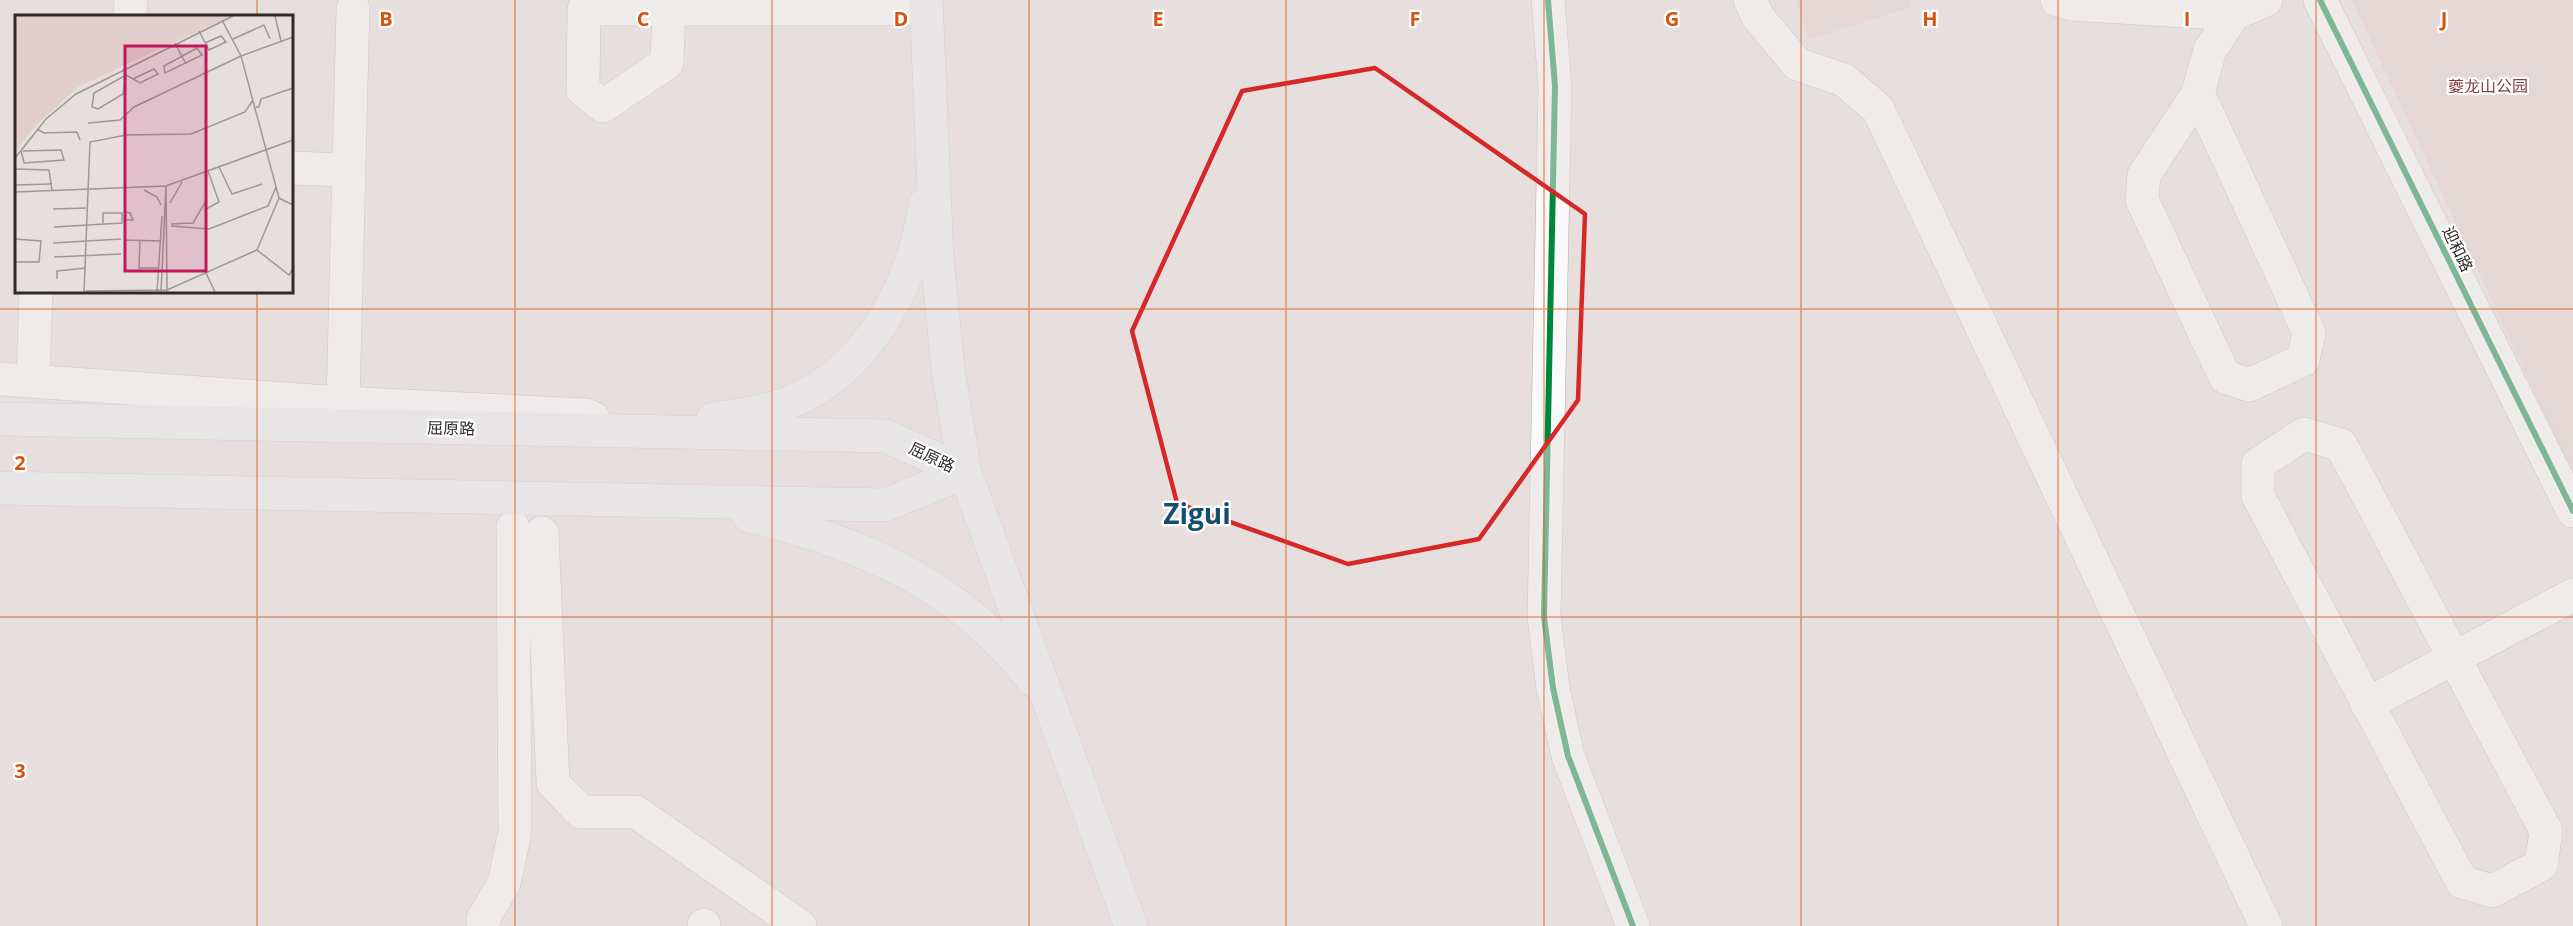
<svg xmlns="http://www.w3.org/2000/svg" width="2573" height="926" font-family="'Open Sans','Noto Sans SC',sans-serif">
<rect width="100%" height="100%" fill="#e6dfde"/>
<g fill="#e2cecc">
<path d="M1796,0H1909L1911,7L1809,40Z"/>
<path d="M2352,0H2573V475Z"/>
</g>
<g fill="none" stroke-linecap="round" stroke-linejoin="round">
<g stroke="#b1abaa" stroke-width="34">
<g id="minor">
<path d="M1548,0L1555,86L1544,617L1553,688L1568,756L1633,926"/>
<path d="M1750,0L1758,17L1797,64L1844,80L1878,109L2266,926"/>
<path d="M2057,0L2071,4L2234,14"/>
<path d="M2320,0L2573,511"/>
<path d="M669,9L667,63L603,106L583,90L584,9H926"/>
<path d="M130,16L131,0"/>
<path d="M2198,93L2309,333L2303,360L2249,385L2225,377L2142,200L2144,175L2198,93L2210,50L2234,14L2266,0"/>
<path d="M291,168L348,170"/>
<path d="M0,379L343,403L586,415L593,418"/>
<path d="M33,380L36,291"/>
<path d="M343,403L353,8"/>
<path d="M2304,434L2341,445L2546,831L2541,865L2492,891L2462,882L2258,496V464Z"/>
<path d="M542,533L553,783L581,812H636L800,926"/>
<path d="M2367,704L2573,595"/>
<path d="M704,925V926"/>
<path d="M483,926V919L504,883L515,832L513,527"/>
</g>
</g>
<g stroke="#c1bebd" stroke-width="34">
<g id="major">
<path d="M926,0L937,258L948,369L965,472L1131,926"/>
<path d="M0,419L886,436L965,472"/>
<path d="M713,419C742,415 776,410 802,397C872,362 915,279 925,204"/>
<path d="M0,488L885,505L965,472"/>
<path d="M749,516C861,542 961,586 1033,680"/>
</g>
</g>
<use href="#minor" stroke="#fbfafa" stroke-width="33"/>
<use href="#major" stroke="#ebeef2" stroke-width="33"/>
<g stroke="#fff" stroke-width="10">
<g id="cycleway">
<path d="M1548,0L1555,86L1544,617L1553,688L1568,756L1633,926"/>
<path d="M2320,0L2573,511"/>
</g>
</g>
<use href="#cycleway" stroke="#00873e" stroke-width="6"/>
</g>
<path d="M0 0H2573V926H0ZM1375,68L1585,214L1578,400L1479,539L1348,564L1177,503L1132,331L1242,91Z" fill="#e6dfde" fill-opacity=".55" fill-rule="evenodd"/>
<path fill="none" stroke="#d62828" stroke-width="4.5" stroke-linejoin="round" d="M1375,68L1585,214L1578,400L1479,539L1348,564L1177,503L1132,331L1242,91Z"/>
<path fill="none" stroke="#d6540f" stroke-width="1.5" stroke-opacity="0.55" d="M257,0V16M515,0V926M772,0V926M1029,0V926M1286,0V926M1544,0V926M1801,0V926M2058,0V926M2316,0V926M257,291V926M0,309H2573M0,617H2573"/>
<g text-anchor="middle" stroke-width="4.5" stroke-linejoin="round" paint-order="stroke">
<g font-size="16" fill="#7e4341" stroke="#fff">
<text x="2488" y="92">夔龙山公园</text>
</g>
<g font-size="16" fill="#302b2b" stroke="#fff">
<text transform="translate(2458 249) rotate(64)" y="6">迎和路</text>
<text transform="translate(451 428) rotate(1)" y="6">屈原路</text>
<text transform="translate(932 457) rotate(25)" y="6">屈原路</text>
</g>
<g font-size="28" font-weight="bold" fill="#124f6f" stroke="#fff">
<text x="1197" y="524">Zigui</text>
</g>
</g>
<g transform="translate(15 15)">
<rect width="278" height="278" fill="#e6dfde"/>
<path d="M0,1H216L63,72L21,110L0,136Z" fill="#e2cecc"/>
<path fill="none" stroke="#9d9796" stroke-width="1.5" d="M260,1L266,26M207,5L226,41L264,183M184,16L194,35L211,27L206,21L190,28M218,24L249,10L255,24M160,28L171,49M182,33L187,40L150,58L149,51ZM108,54L111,60L125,68L143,59L139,54L118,64M111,60L108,79L83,94L77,92L79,78ZM241,92H244L246,84L278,73M73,108L105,105L119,92L226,41L278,22M22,114L29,118L62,117L65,125M6,135L9,148L49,145L46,135L8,136M0,143L31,104L61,79L218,1M204,152L217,179L247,169M0,154L34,155L37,176M0,170L37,169M151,171L152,277M110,175V205H118L115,198L110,197M129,175L142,182L146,190M0,177L151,171L278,125M155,188L167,167M38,194L71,193M191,194L204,187L193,156M156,209L178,208L192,184M156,211L194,214L253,191L261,172M39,212L107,208V198H88V208M0,224L26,226L24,247H0M110,225L145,226M125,225L124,253H143M38,228L106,224M242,235L274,260L278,254M39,242L106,239M191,258L200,277M42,264V256L71,253M71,276L152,275L242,235L264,183L278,190M69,277L75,127L111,120L176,119L230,97L238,85M142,277L147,201M146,277L151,171"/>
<path fill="#c2185b" fill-opacity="0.15" stroke="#c2185b" stroke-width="3" d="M110,31H191V256H110Z"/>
<rect width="278" height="278" fill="none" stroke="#302b2b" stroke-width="3"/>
</g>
<g font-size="20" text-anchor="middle" font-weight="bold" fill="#d6540f" stroke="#fff" stroke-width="4.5" stroke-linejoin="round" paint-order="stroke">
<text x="386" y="26">B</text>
<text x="643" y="26">C</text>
<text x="901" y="26">D</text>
<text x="1158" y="26">E</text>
<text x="1415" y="26">F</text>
<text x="1672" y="26">G</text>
<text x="1930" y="26">H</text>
<text x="2187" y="26">I</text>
<text x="2444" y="26">J</text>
<text x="20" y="470">2</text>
<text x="20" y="778">3</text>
</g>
</svg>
